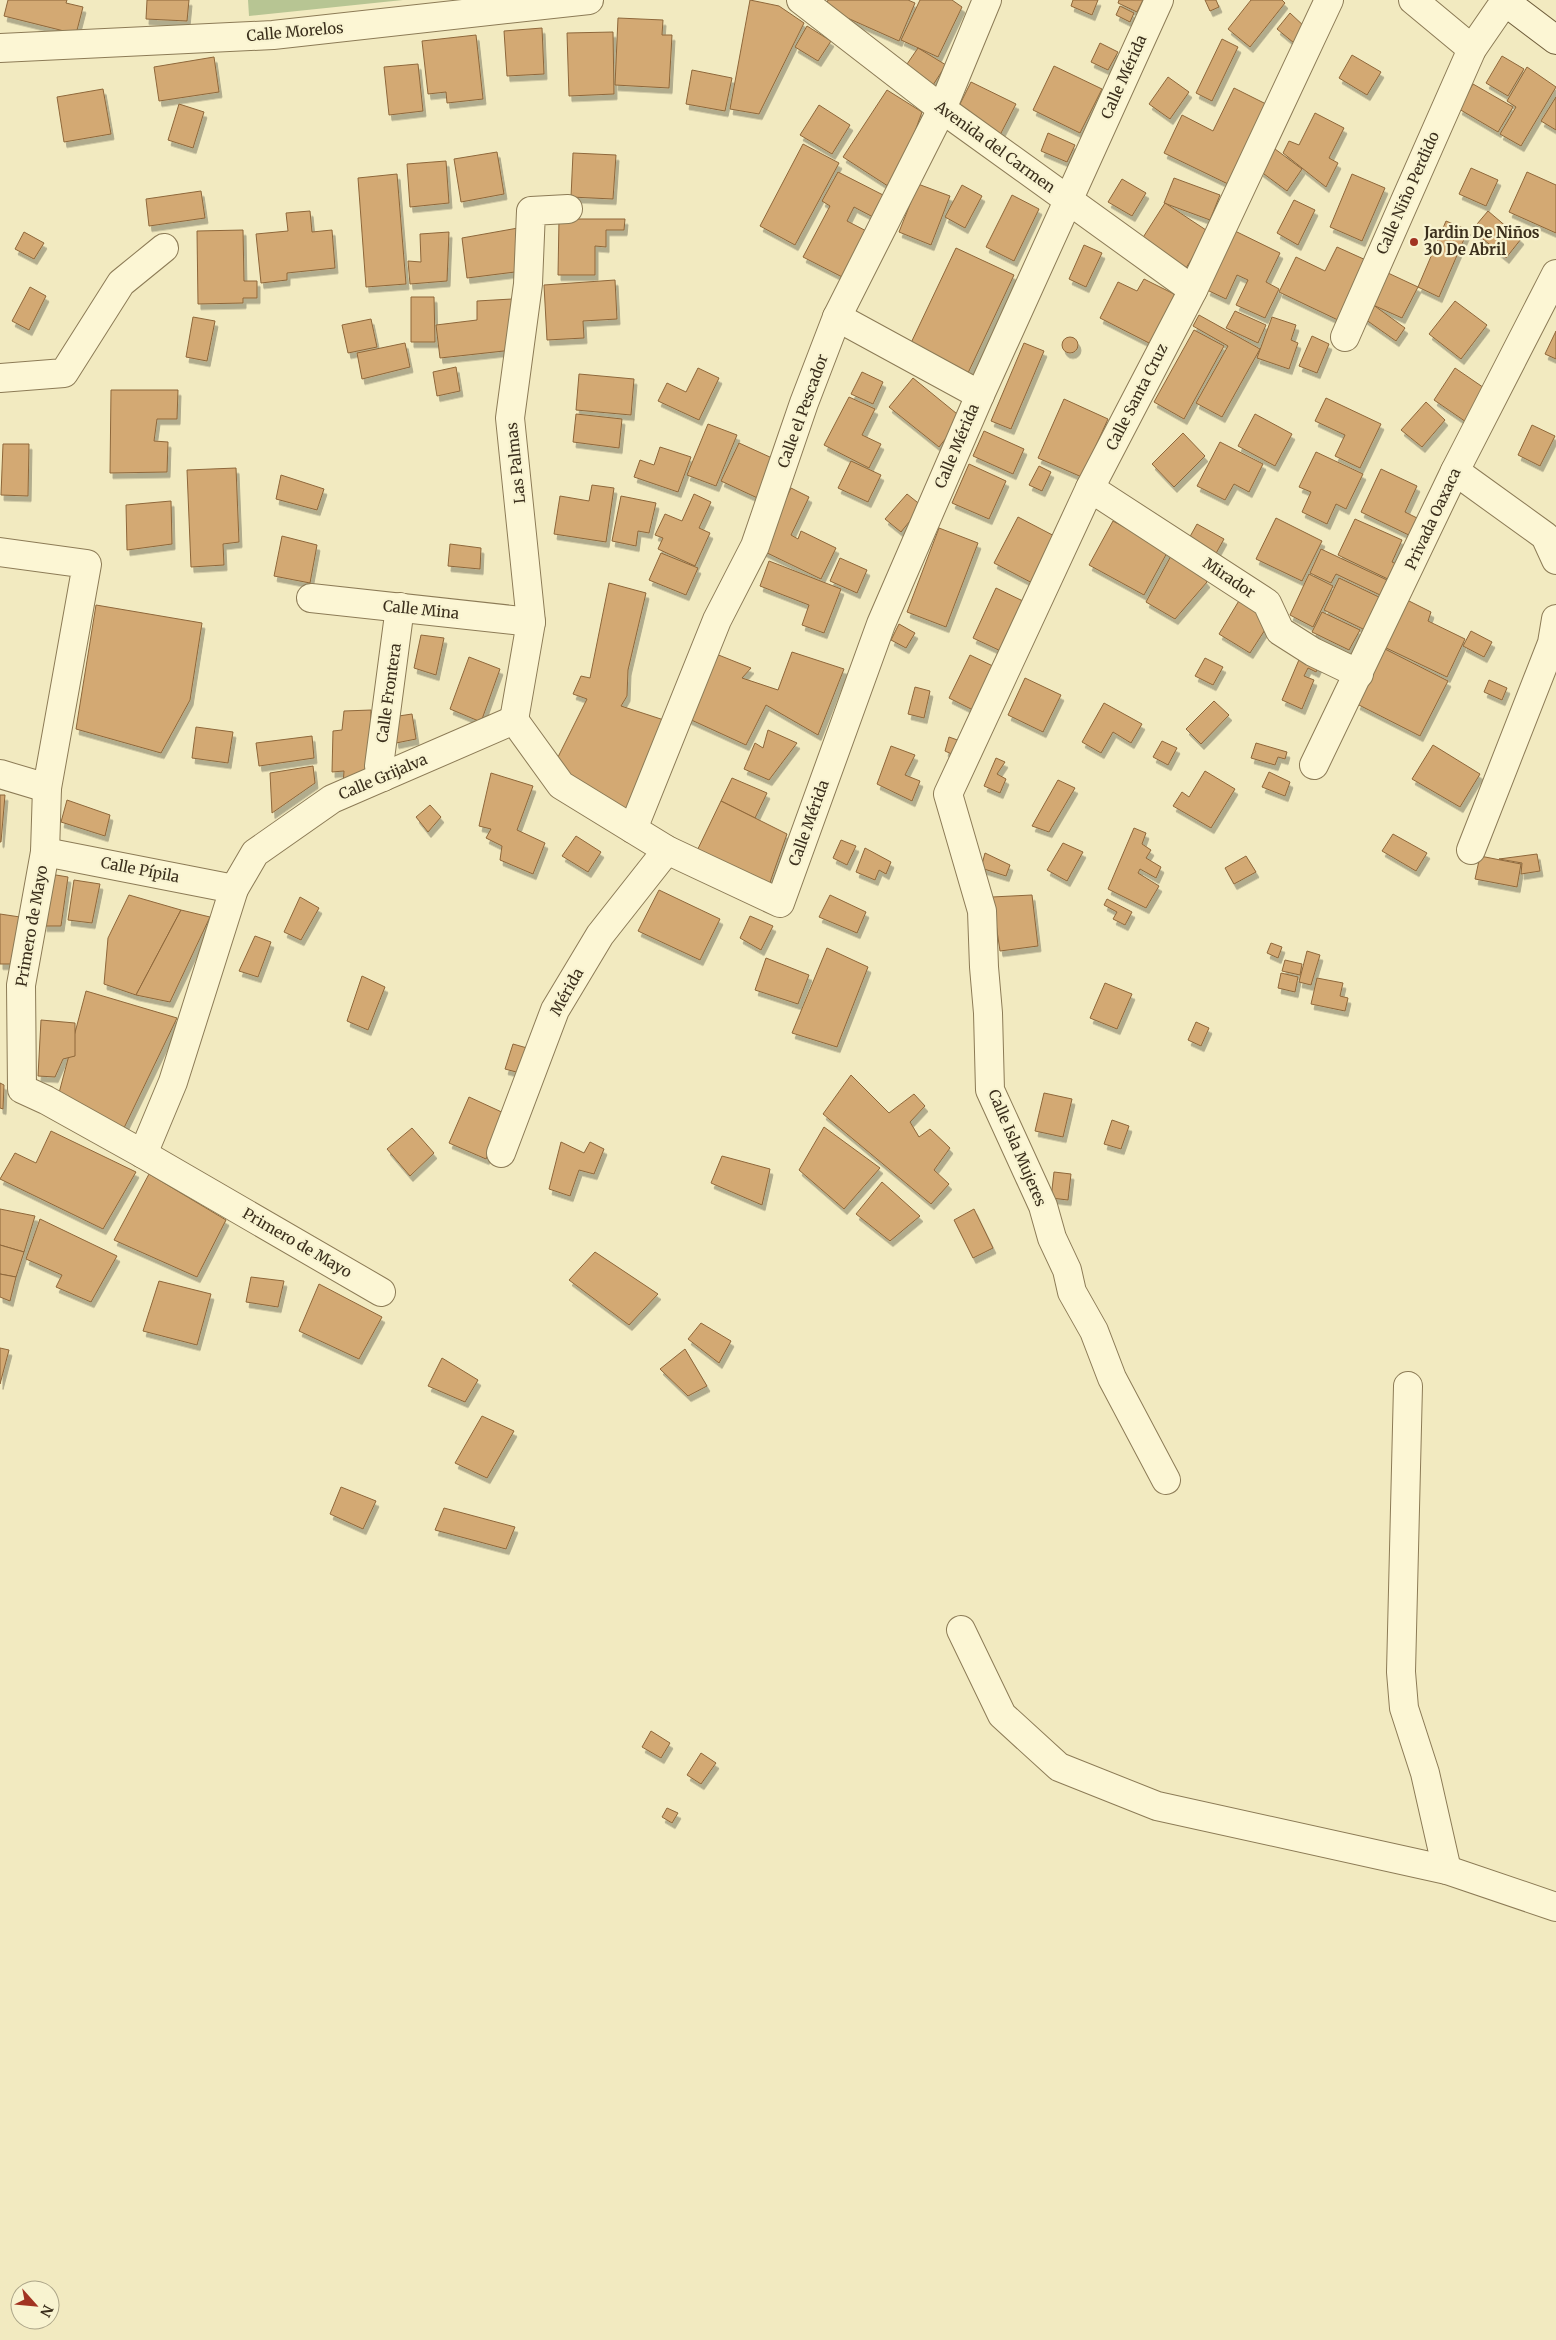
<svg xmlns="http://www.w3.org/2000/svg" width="1556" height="2340" font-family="Merriweather,serif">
<defs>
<filter id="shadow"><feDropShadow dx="3" dy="5.5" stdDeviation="0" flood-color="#0004"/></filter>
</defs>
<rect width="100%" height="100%" fill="#f2eac0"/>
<path fill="#b7c593" d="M248,0H403L249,16Z"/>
<g fill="#d3a973" stroke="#8e673a" filter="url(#shadow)">
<path d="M8,0H67L66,3L83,7L76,34L4,16Z"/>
<path d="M147,0H189L187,21L146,19Z"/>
<path d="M750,0L779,6L804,23L759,114L730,109Z"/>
<path d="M828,0H908L915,3L899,41L825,8Z"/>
<path d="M920,0H952L962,7L938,57L901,40Z"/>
<path d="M1073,0H1098L1092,15L1071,6Z"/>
<path d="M1119,0H1143L1137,12L1118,3Z"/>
<path d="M1205,0H1216L1219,7L1210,11Z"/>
<path d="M1251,0H1282L1285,3L1250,47L1228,29Z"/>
<path d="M1120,6L1134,13L1130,22L1116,15Z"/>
<path d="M1290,13L1306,28L1294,43L1277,29Z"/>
<path d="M618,18L663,20L662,35H672L669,88L615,85Z"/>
<path d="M807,26L831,41L818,61L795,47Z"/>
<path d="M542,28L544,74L507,76L504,31Z"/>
<path d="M613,32L614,94L569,96L567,33Z"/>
<path d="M476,35L483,99L447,103L446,92L428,94L422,41Z"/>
<path d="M1222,39L1238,47L1212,101L1196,93Z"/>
<path d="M1100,43L1118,52L1108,70L1091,62Z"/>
<path d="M918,48L946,65L933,85L905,67Z"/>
<path d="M1352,55L1381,72L1367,95L1339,78Z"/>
<path d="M1502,56L1524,69L1508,96L1486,83Z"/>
<path d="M214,57L219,92L159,101L154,67Z"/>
<path d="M418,64L423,111L389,115L384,67Z"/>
<path d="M1054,66L1102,89L1080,133L1033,110Z"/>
<path d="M1527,67L1556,87L1521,146L1500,134L1516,107L1507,101Z"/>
<path d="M692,70L732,78L725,111L686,104Z"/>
<path d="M1168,77L1189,92L1170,119L1149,104Z"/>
<path d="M971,82L1016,104L1000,135L956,112Z"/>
<path d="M1473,84L1513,107L1498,132L1459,109Z"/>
<path d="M1234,88L1266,104L1228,184L1164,153L1182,115L1213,131Z"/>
<path d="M103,89L111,134L64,142L57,97Z"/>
<path d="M887,90L922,112L894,190L843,157Z"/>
<path d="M1556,97V130L1541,121Z"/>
<path d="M179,104L204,112L193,148L168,140Z"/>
<path d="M819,105L850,125L832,154L800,135Z"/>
<path d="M1315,113L1344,128L1329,158L1338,163L1326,187L1283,153L1289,141L1299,145Z"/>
<path d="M1048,133L1075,145L1067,162L1041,151Z"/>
<path d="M803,144L839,163L795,245L760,226Z"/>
<path d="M1275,149L1302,169L1287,191L1260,171Z"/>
<path d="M497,152L504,194L461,202L454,159Z"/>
<path d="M573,153L616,155L613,199L571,197Z"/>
<path d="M446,161L449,203L410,207L407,164Z"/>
<path d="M1471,168L1498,180L1486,206L1459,194Z"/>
<path d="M838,172L885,196L873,217L854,207L847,221L874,235L850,281L803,257L830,206L822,201Z"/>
<path d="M1527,172L1556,185V233L1509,212Z"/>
<path d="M397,174L406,284L366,287L358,178Z"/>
<path d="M1352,174L1385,188L1362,241L1330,227Z"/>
<path d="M1174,178L1220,195L1210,220L1164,203Z"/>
<path d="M1122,179L1146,193L1132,216L1108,202Z"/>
<path d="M918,184L950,196L931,245L899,232Z"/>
<path d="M962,185L982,196L965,228L945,217Z"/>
<path d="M201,191L205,218L149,226L146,199Z"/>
<path d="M1012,195L1039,209L1014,261L986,247Z"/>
<path d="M1294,200L1315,210L1298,245L1277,233Z"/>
<path d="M1165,203L1209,232L1186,268L1142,239Z"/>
<path d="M310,211L312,232L332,230L335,268L287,273V280L261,283L256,234L288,231L286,213Z"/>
<path d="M1488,211L1521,239L1506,258L1472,230Z"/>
<path d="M559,219H625L624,230H606V247L595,246V275H558Z"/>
<path d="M1446,221L1468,230L1439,297L1418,287Z"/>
<path d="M518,228L523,271L467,278L462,238Z"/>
<path d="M243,230L244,281H257V298H243V303L198,304L197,231Z"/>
<path d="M1235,231L1280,253L1266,282L1279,289L1265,318L1236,305L1248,280L1237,275L1226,299L1207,290Z"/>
<path d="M24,232L44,243L34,259L15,249Z"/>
<path d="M449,232L447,281L410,284L408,261L421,262L420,234Z"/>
<path d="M1084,245L1102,253L1086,287L1069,279Z"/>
<path d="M1337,247L1368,261L1340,321L1279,292L1296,257L1325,271Z"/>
<path d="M956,248L1014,275L968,373L910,345Z"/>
<path d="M1388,273L1418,287L1402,318L1373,305Z"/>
<path d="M1144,279L1176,295L1151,344L1100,318L1118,282L1137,291Z"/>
<path d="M615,280L617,319L583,321L584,338L547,340L544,285Z"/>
<path d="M30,287L46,296L29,330L12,321Z"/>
<path d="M411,297H434L435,342H411Z"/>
<path d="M512,299L513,350L440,358L436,325L477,320V301Z"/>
<path d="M1455,301L1487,325L1461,359L1429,334Z"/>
<path d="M1372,304L1405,328L1396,341L1362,317Z"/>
<path d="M1235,311L1266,325L1258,343L1226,328Z"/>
<path d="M1199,315L1260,349L1222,417L1196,403L1228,346L1193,326Z"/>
<path d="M193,317L215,321L207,361L186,357Z"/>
<path d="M1272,317L1296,325L1291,340L1298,343L1289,369L1257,358Z"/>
<path d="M371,319L377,347L348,353L342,325Z"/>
<path d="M1194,330L1224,346L1184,419L1154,402Z"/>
<path d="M1556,331V359L1545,354Z"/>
<path d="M1312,336L1329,344L1317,373L1299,366Z"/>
<circle cx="1070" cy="345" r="8"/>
<path d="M405,343L410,367L362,379L357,353Z"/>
<path d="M1024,343L1044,351L1011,429L991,421Z"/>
<path d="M456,367L460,391L437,396L433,372Z"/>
<path d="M698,368L719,378L699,420L658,401L667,383L686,392Z"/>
<path d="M1455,368L1490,392L1469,424L1434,400Z"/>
<path d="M862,372L883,382L873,404L851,394Z"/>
<path d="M579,374L634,379L631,415L576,410Z"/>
<path d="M913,378L962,418L939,447L889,407Z"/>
<path d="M111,390H178L177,419H157L154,441L168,442L167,472L110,473Z"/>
<path d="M849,397L875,409L862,435L881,444L869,468L824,445Z"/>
<path d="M1326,398L1381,424L1360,468L1335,456L1345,435L1315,421Z"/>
<path d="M1064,399L1108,419L1088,463L1091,481L1038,458Z"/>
<path d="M1426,402L1445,420L1422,447L1401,430Z"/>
<path d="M576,414L622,419L619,448L573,442Z"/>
<path d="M1255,414L1292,434L1275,466L1238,446Z"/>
<path d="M708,424L737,435L716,486L687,475Z"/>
<path d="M1532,425L1555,436L1540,466L1518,455Z"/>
<path d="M984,431L1024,449L1013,474L973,456Z"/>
<path d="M1183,433L1205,456L1174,487L1152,464Z"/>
<path d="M1220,442L1263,464L1249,492L1234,484L1225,500L1197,486Z"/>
<path d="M739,443L783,463L766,502L721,481Z"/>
<path d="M3,444H29L28,496L1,495Z"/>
<path d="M660,447L691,457L678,492L634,477L640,460L654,465Z"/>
<path d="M1316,452L1363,474L1346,509L1336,504L1327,524L1302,512L1311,492L1299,487Z"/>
<path d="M851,461L881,475L868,502L838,488Z"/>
<path d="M969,464L1006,481L989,519L952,503Z"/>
<path d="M1039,466L1051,472L1042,491L1029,485Z"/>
<path d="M236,468L239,542L223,544L224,565L191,567L187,470Z"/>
<path d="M1381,469L1417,486L1405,512L1423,521L1415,538L1361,512Z"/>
<path d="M281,475L324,489L317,510L276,499Z"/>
<path d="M592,485L614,488L606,542L554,534L560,496L589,501Z"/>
<path d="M791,488L809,497L791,535L798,539L801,531L836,548L821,579L761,550Z"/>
<path d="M694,494L711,502L699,528L710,533L695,566L658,549L663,538L655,535L665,514L682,521Z"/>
<path d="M907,494L922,506L901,532L885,519Z"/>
<path d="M621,496L656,503L649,533L638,531L636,546L612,541Z"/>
<path d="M171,501L172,544L127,550L126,505Z"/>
<path d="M1018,517L1062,540L1038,586L994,563Z"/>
<path d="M1276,518L1322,541L1302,581L1256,559Z"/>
<path d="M1355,519L1402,540L1392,562L1401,566L1394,582L1338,555Z"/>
<path d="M1113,521L1168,551L1144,595L1089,565Z"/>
<path d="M1197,524L1224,539L1214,557L1187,542Z"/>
<path d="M939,528L978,543L946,627L907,612Z"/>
<path d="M282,536L317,545L310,583L274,576Z"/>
<path d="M450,544L481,548L480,569L448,566Z"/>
<path d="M1321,549L1387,580L1380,595L1336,574L1331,583L1310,573Z"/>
<path d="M661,553L698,568L686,595L649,580Z"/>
<path d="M1172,554L1192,564L1207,582L1175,619L1146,602Z"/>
<path d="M840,558L867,570L857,593L830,581Z"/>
<path d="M769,561L841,589L824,633L802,625L809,605L760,586Z"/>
<path d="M1309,574L1333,586L1313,627L1290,615Z"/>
<path d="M1339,578L1381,598L1365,630L1324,610Z"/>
<path d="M609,583L646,593L628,670L627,696L621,706L670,722L633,816L571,777L556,761L587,699L573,694L581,676L590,678Z"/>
<path d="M996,588L1027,603L1005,653L973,638Z"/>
<path d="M1240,599L1272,619L1250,653L1219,634Z"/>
<path d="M1405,599L1431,612L1428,621L1465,639L1447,677L1382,646Z"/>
<path d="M96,605L202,623L190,700L161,753L76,729Z"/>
<path d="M1322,612L1360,630L1349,650L1312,632Z"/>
<path d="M899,624L915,633L906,648L891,640Z"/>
<path d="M1471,631L1492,642L1484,657L1463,646Z"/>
<path d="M421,635L444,638L436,675L414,668Z"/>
<path d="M1385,649L1448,681L1420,736L1357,704Z"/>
<path d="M711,652L751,668L742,678L778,690L792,652L844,669L818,735L766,705L746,745L687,718Z"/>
<path d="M970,655L999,669L977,712L949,698Z"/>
<path d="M1301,655L1320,663L1316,672L1308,668L1304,676L1314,680L1302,709L1282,700Z"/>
<path d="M469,657L500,669L481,722L450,709Z"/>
<path d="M1205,658L1223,667L1213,685L1195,676Z"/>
<path d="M1025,678L1061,695L1043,732L1008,715Z"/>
<path d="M1489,680L1507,688L1502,700L1484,692Z"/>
<path d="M915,687L930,691L924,718L908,714Z"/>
<path d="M1214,701L1229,715L1201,744L1186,729Z"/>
<path d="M1104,703L1142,724L1131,743L1113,732L1101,753L1082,742Z"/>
<path d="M371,710L368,783L343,785L344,771L332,772L333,731L342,730L344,711Z"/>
<path d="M412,714L416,739L396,743L392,717Z"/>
<path d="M196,727L233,732L228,763L192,758Z"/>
<path d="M768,730L797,743L769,780L744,769L755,743L763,748Z"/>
<path d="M312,736L314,758L259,766L256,743Z"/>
<path d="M949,737L963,742L958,757L945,751Z"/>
<path d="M1162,741L1177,748L1168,765L1153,757Z"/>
<path d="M1256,743L1287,752L1285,759L1278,757L1275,765L1251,758Z"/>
<path d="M1433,745L1480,774L1460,807L1412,779Z"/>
<path d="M891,746L915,755L905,775L920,781L912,801L877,784Z"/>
<path d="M996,758L1005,762L997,774L1006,779L1000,793L984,786Z"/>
<path d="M313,766L315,783L272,813L270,773Z"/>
<path d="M1205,771L1235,789L1211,828L1173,806L1182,792L1189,797Z"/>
<path d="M1269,772L1290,782L1285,796L1262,787Z"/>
<path d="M491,773L533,786L517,830L545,843L533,874L500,860L502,846L486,838L491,829L479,826Z"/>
<path d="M732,778L767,793L755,818L721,801Z"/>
<path d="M1058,780L1075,788L1049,832L1032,826Z"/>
<path d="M0,795H5L1,842H0Z"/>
<path d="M67,800L110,815L105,836L61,822Z"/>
<path d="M721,801L787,834L767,891L694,857Z"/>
<path d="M430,805L441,817L428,832L416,817Z"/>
<path d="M1134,828L1146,833L1142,844L1151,850L1146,858L1161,867L1156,878L1140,869L1138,873L1159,886L1146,908L1108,889Z"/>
<path d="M1393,834L1427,853L1416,871L1382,851Z"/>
<path d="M576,836L601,852L588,872L562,856Z"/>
<path d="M841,840L856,846L847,865L833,858Z"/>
<path d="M1063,843L1083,852L1067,881L1047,870Z"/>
<path d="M865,848L891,862L886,874L879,870L875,880L856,872Z"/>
<path d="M985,853L1010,865L1006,876L981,868Z"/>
<path d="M1537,854L1540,871L1521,874L1522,863L1499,859Z"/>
<path d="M1246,856L1256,872L1234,884L1225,868Z"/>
<path d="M1480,856L1521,864L1517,887L1475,879Z"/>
<path d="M50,874L68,877L61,926H44Z"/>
<path d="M74,880L100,884L92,923L68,920Z"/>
<path d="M659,890L720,919L700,960L638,931Z"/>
<path d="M129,895L181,910L136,995L104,984L108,938Z"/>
<path d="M830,895L866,912L857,933L819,917Z"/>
<path d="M1032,895L1038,946L1000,951L992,897Z"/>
<path d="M300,897L319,908L301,940L284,932Z"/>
<path d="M1107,899L1132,912L1125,925L1113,919L1117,912L1104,905Z"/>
<path d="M181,910L210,917L170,1002L136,995Z"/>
<path d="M0,914L20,917L13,964H0Z"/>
<path d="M750,916L773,926L761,950L740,938Z"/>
<path d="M255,936L271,942L258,977L239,971Z"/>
<path d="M1271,943L1282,947L1278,958L1267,953Z"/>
<path d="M827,948L868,967L837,1047L792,1033Z"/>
<path d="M1307,951L1320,955L1311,985L1299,982Z"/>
<path d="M766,958L809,975L798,1004L755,990Z"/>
<path d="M1285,960L1302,964L1300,975L1282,971Z"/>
<path d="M1281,973L1298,977L1295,992L1278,988Z"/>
<path d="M362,976L385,987L368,1030L347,1021Z"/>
<path d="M1317,978L1343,983L1340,996L1348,998L1345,1011L1311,1004Z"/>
<path d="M1105,983L1132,994L1117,1029L1090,1018Z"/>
<path d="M86,991L177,1018L123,1130L59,1093Z"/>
<path d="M41,1020L75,1023V1056L63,1059L55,1077L38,1076Z"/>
<path d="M1196,1022L1209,1028L1201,1046L1188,1040Z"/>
<path d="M513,1044L527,1048L520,1073L505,1069Z"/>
<path d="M851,1075L889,1113L914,1094L925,1106L910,1122L919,1137L930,1129L950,1148L934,1170L949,1184L931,1204L823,1114Z"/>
<path d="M0,1083L4,1085L3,1109L0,1108Z"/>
<path d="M1044,1093L1072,1099L1063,1137L1035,1131Z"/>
<path d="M469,1097L506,1114L486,1159L449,1143Z"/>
<path d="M1112,1120L1129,1126L1121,1149L1104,1144Z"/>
<path d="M824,1127L880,1168L844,1209L799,1170Z"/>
<path d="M412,1128L434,1153L410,1176L387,1149Z"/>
<path d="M51,1131L136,1172L103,1229L0,1179L15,1153L36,1163Z"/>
<path d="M561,1142L584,1153L590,1142L604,1149L594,1174L579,1170L570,1196L549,1189Z"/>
<path d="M722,1156L770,1169L762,1205L711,1183Z"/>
<path d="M1054,1172L1071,1174L1068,1200L1051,1198Z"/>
<path d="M149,1174L226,1220L197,1277L114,1240Z"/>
<path d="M882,1182L920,1216L890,1241L856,1214Z"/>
<path d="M0,1209L35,1216L24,1252L0,1245Z"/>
<path d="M974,1209L993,1248L973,1258L954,1220Z"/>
<path d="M40,1219L117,1256L91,1302L56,1287L62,1275L26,1259Z"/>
<path d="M0,1245L24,1252L16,1277L0,1274Z"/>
<path d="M595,1252L658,1294L629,1325L569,1280Z"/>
<path d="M0,1274L16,1277L10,1301L0,1297Z"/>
<path d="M251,1277L284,1281L278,1307L246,1302Z"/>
<path d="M159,1281L211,1294L197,1345L143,1331Z"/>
<path d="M319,1284L382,1317L359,1359L299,1331Z"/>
<path d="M701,1323L731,1341L719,1363L688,1339Z"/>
<path d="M0,1348L9,1350L0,1384Z"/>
<path d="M685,1349L707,1386L688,1396L660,1369Z"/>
<path d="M442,1358L478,1380L465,1402L428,1386Z"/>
<path d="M482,1416L514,1431L487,1478L455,1463Z"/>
<path d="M341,1487L376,1501L363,1529L330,1514Z"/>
<path d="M444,1508L515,1527L506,1549L435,1530Z"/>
<path d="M651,1731L670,1743L661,1758L642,1747Z"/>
<path d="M701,1753L716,1763L701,1784L687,1775Z"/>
<path d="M667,1808L678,1813L672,1823L662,1817Z"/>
</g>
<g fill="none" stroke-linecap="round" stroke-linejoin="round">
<g stroke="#8c7b56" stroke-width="30">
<g id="street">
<path d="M801,0L942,109L1193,290"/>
<path d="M1413,0L1472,49"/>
<path d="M0,48L273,35L589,0"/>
<path d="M837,317L980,395"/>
<path d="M1345,337L1472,49L1505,1"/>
<path d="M0,378L64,373L121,283L164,248"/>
<path d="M1455,471L1545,536L1556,560"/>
<path d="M1090,488L1267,603L1280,631L1313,652L1359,674"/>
<path d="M0,552L87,564L47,788L45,852L21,985L22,1089L46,1100L143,1154L381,1292"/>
<path d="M311,598L531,622"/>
<path d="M514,720L531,622L510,418L528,284L531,211L568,209"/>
<path d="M1314,765L1455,471L1556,274"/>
<path d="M0,774L47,788"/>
<path d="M383,777L379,766L400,607"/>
<path d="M633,829L717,620L755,546L804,403L837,317L942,109L987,0"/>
<path d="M1471,850L1552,643L1556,619"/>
<path d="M45,852L234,889"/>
<path d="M501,1153L555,1010L600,935L667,850"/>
<path d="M143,1154L173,1082L234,889L255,853L332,799L514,720L561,785L667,850L780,903L881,624L980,395L1159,0"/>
<path d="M1408,1386L1401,1672L1404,1708L1425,1773L1447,1870"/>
<path d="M1166,1480L1112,1378L1094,1331L1072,1292L1067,1270L1052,1238L1043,1206L990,1090L988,1013L984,967L982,911L948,794L1090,488L1193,290L1329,0"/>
<path d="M961,1630L1002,1715L1059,1767L1157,1806L1447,1870L1556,1907"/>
</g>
</g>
<g stroke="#6e5c3a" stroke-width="30">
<path id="secondary" d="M1503,0L1556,40"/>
</g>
<use href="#street" stroke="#fcf6d4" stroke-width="28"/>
<use href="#secondary" stroke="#fcf6d4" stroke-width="28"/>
</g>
<circle fill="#a13321" stroke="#f8f3d0" stroke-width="2" cx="1414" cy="242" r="5"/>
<g text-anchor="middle" stroke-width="4.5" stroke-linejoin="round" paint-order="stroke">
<g font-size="15" fill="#3b2f1c" stroke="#f8f3d0">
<text transform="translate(295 32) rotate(-5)" y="5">Calle Morelos</text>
<text transform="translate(1124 77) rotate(-66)" y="5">Calle Mérida</text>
<text transform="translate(995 147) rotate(36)" y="5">Avenida del Carmen</text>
<text transform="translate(1408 193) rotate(-66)" y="5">Calle Niño Perdido</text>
<text transform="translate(1137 397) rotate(-63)" y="5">Calle Santa Cruz</text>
<text transform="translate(803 411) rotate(-70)" y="5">Calle el Pescador</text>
<text transform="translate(957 446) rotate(-67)" y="5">Calle Mérida</text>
<text transform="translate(516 463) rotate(-96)" y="5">Las Palmas</text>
<text transform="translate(1433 519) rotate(-65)" y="5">Privada Oaxaca</text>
<text transform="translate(1229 578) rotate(34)" y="5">Mirador</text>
<text transform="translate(421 610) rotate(6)" y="5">Calle Mina</text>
<text transform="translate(389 693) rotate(-82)" y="5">Calle Frontera</text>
<text transform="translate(383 777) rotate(-23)" y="5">Calle Grijalva</text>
<text transform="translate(809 823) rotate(-70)" y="5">Calle Mérida</text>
<text transform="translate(140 870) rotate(11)" y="5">Calle Pípila</text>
<text transform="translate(32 926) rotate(-80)" y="5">Primero de Mayo</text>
<text transform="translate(567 992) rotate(-61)" y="5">Mérida</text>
<text transform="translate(1017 1148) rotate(67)" y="5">Calle Isla Mujeres</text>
<text transform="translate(297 1243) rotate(30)" y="5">Primero de Mayo</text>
</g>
<g font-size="15" font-weight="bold" fill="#3b2f1c" stroke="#f8f3d0" text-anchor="start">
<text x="1424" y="238">Jardin De Niños<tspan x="1424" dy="17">30 De Abril</tspan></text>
</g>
</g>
<g transform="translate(35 2305) rotate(117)"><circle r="24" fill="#f8f3d0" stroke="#aca588"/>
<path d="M0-4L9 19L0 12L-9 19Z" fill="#a13321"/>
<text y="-8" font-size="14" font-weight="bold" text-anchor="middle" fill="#3b2f1c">N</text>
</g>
</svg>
